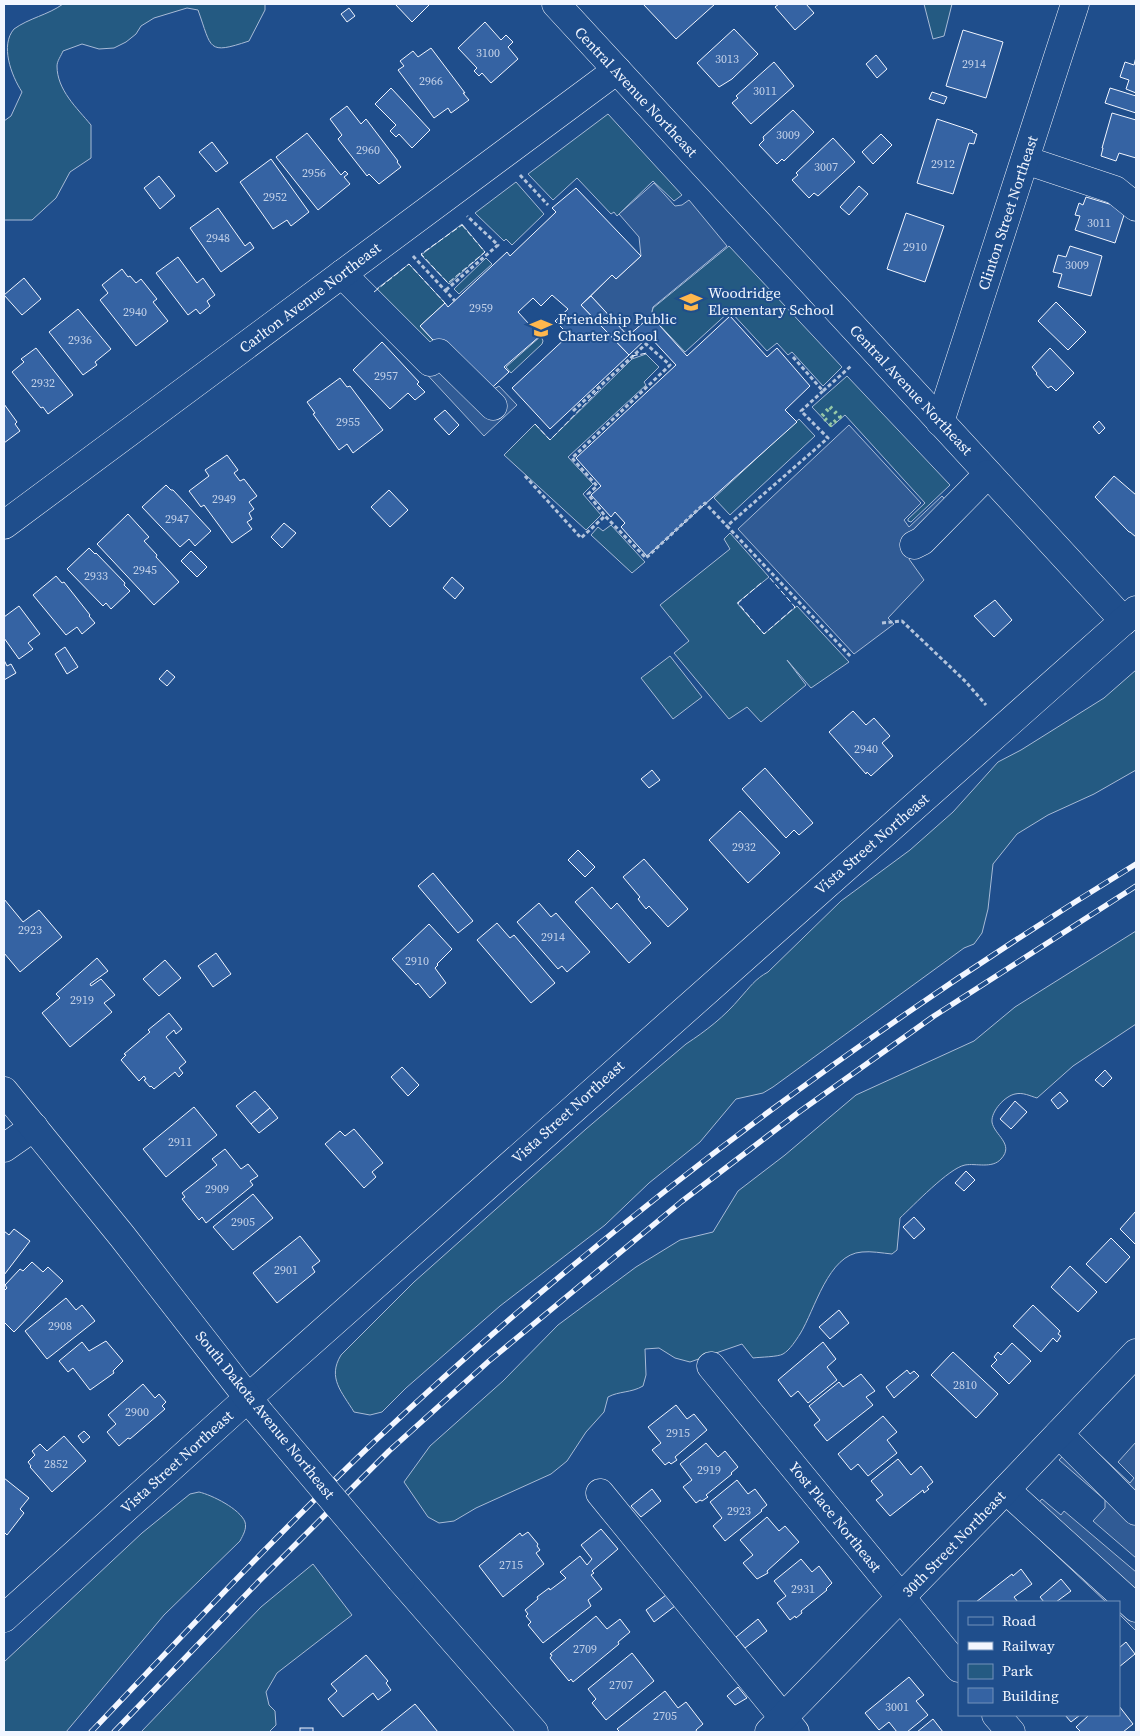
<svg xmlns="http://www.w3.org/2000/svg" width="1140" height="1736" font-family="'Source Serif 4',serif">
<rect width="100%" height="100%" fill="#1f4e8c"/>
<g fill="#245a82" stroke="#a8bbd7">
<path d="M63,4H265V10L249,41C207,55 212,49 198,10L187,8L154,18L141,26L136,34L126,42L114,48L99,49L82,44L63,51C61,56 57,61 57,66C57,90 77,108 91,125V158L70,172L56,198L32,220H4V121L11,116L22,92C11,75 0,45 14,29C29,18 48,15 63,4Z"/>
<path d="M924,4H952L944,36L933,39Z"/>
<path d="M608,114L682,195L674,201L653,181L617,216L614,212L611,214L577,178L553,200L528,174Z"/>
<path d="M516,182L544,214L512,245L506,239L504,241L475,213Z"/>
<path d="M462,224L485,252L449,284L421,255Z"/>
<path d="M729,246L842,367L823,386L792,352L788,355L777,343L767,351L730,311L685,352L651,316L653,308Z"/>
<path d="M486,258L492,264L459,294L454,289Z"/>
<path d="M409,264L445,303L420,326L440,348L433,356L374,291Z"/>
<path d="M541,336L543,341L542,344L511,373L506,367Z"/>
<path d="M646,354L659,367L644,382L646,385L568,457L593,484L583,494L601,515L586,530L504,455L535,424L550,440L632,359Z"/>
<path d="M847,376L950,485L911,522L908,521V519L925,503L845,415L831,427L812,407Z"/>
<path d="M799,419L815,436L730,515L714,498Z"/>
<path d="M611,525L645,562L632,573L591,535L598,527L603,531Z"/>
<path d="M730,533L769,577L737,603L764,634L797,606L849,662L811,688L787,660L806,685L761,722L747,707L729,719L674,653L689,641L660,605L730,549L724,539Z"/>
<path d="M670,656L702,697L673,719L641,678Z"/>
<path d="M1136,670V770L1094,794L1048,815L1017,834L993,864L988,909L982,933L974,944L964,948L773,1087L763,1093L736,1099L700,1142L649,1183L605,1225L500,1306L406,1388L382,1412L370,1415L354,1412C342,1392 327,1378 341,1355L414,1282L586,1129L686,1044C706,1031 725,1016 740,998C750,987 755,979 768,972L841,901L910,850L953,812L998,762L1021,750L1104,698Z"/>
<path d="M1136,931V1024L1073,1066L1037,1098C1030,1096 1023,1092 1015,1094C1005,1096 991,1111 992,1122C994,1135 1015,1144 1001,1159C992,1169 976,1163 965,1165C949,1168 913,1206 900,1218L897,1250L892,1254C882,1253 871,1251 862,1252C828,1254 815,1310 800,1334C796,1340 790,1350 783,1354C778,1357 760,1357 753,1358L742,1344L690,1362L675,1358L659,1348L645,1349L646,1375L643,1386C631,1393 619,1391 608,1397L604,1412L586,1432L567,1461L551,1474L476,1508L454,1521L439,1523L428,1517L404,1482L430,1446L503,1381L558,1325L636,1267L680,1240L713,1232L738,1191L785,1155L856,1095L974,1041L1015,1007Z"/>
<path d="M199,1492C212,1495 240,1509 245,1522C247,1529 243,1535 240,1541L164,1615L66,1732H4V1662L142,1533L190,1494Z"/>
<path d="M313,1564L352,1615L277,1673L266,1692L269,1705L275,1711L276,1725L269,1732H141L261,1607Z"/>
</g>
<g fill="#305b95" stroke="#a8bbd7">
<path d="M654,183L675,206L682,205L689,200L727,246L653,307L651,316L628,336L591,296L612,275L616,279L641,256L639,237L619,214Z"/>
<path d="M441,353L484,395L499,386L517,405L484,436L421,368Z"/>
<path d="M849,425L921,503L904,520L909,527L942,496L961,517L909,559L924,580L888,618L894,624L854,654L738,529Z"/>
<path d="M1081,1437L1130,1483L1134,1478L1118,1462L1136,1442V1558L1093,1521L1105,1508V1500L1059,1460Z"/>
<path d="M1042,1499L1061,1515L1064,1511L1136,1572V1631L1119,1614V1602H1106L1021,1522Z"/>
</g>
<g fill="#3563a3" stroke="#f2f6ff">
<path d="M395,4H430L412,22Z"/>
<path d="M643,4H715L676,39Z"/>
<path d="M779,4H806L814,13L795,30L775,7Z"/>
<path d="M349,8L355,16L347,22L341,14Z"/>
<path d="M485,22L501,40L506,35L513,42L508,47L518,59L491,83L482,73L479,76L474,71L477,68L458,48Z"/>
<path d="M734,29L758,54L732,79L719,87L697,63Z"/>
<path d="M963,30L1003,42L986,98L946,86Z"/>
<path d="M431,48L465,93H463L469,100L451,113L448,108L434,118L398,70L404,66L400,61L413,51L418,57Z"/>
<path d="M876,55L887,69L877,78L866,64Z"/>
<path d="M1136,57V93L1126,89L1129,80L1120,77L1125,62L1134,65Z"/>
<path d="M774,62L794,86L751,124L732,103L738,98L736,96Z"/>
<path d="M391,88L430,130L412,148L399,134L396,137L390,131L396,125L375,104Z"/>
<path d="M1110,88L1136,96V113L1105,103Z"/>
<path d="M932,92L947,97L944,104L929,99Z"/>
<path d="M347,106L361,124L366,119L398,161L397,162L401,167L379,184L369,174L367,176L338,139L342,135L330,119Z"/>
<path d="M793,110L814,132L784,161L782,159L777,164L759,145L764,140L763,137Z"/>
<path d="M1112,113L1136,120V158L1119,153L1116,161L1101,156L1103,148H1102Z"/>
<path d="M937,119L973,131L972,132L977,134L974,144L969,143L953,194L917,183Z"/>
<path d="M307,133L341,175L345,171L348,174L344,177L350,184L318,210L276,157Z"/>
<path d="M881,134L892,145L873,164L862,152Z"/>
<path d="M833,138L855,162L818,196L814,193L809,198L792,180L798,175L796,173Z"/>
<path d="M212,142L228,163L216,172L199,152Z"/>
<path d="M271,159L309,212L291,226L287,220L273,229L240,182Z"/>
<path d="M159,176L175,196L160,209L144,188Z"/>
<path d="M859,186L868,194L849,215L840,207Z"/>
<path d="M576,188L641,256L616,279L612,275L581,305L629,355L550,429L512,388L569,335L555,321L568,309L552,295L541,306L533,298L518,312L540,336L504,367L509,372L484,395L420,326L445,303L448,307L507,252L510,256L556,212L552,208Z"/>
<path d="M1086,197L1126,209L1115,243L1075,230L1080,216L1075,215L1079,203L1083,205Z"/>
<path d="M218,208L245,246L250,242L254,248L221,272L190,228Z"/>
<path d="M906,213L944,226L925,282L887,269Z"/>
<path d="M1070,246L1102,256L1091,296L1058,287L1062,274L1053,272L1058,255L1066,257Z"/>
<path d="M178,257L197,283L203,278L215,295L207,301L210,306L200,314L196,309L188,315L156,273Z"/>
<path d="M122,269L128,277L130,276L136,283L141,279L157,299L153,302L168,321L136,346L100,300L108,293L102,285Z"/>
<path d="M24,278L41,299L22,315L4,295Z"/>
<path d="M591,296L628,336L651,316L687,356L730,316L767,357L777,348L810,386L785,410L797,422L647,556L621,527L625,523L615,512L611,517L591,495L601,486L576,458L676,365L649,336L629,355L581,305Z"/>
<path d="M1056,302L1086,332L1068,350L1038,321Z"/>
<path d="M78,309L111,349L95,362L97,365L83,375L49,332Z"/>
<path d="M382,342L419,382L417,384L425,392L415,400L408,393L390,409L353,370Z"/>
<path d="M36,348L73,395L48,414L43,407L41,408L12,372L24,362L21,359Z"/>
<path d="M1050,348L1074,373L1056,391L1051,386L1048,388L1036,374L1037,373L1032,367Z"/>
<path d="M340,378L347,387L350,386L383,430L353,453L347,444L339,450L313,414L315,413L307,402Z"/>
<path d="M4,404L17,422L15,424L20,431L4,443Z"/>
<path d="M445,410L459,425L449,435L434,419Z"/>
<path d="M1099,421L1105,428L1099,434L1093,427Z"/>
<path d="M227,455L238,470L234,473L240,481L244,479L257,496L249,502L254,509L249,513L252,519L247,522L252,529L232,543L204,505L201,507L189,491L209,476L205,470Z"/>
<path d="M1114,476L1136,495V537L1130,532H1129L1095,497Z"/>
<path d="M166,485L171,490H173L211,531L195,546L189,539L180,547L142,507Z"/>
<path d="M389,490L408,510L390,527L371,507Z"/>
<path d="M128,514L149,537L144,541L157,555L156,557L179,582L154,605L97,544Z"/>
<path d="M284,523L296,533L282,548L271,537Z"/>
<path d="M89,548L95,554L96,553L125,583L124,585L130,591L111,609L106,603L103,606L67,569Z"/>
<path d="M191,551L207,567L197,577L181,561Z"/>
<path d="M56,576L62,583L64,582L90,615L89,616L95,623L82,634L77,627L66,635L33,595Z"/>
<path d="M452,577L464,588L455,599L443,588Z"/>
<path d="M995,600L1012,620L994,637L974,616Z"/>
<path d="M19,606L40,634L28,643L33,649L19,659L4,638V617Z"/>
<path d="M65,647L78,667L67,674L55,654Z"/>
<path d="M4,660L7,666L11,664L16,673L4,680Z"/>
<path d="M167,670L175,677L167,686L159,679Z"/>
<path d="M853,711L866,725L874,718L890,736L882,743L893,756L871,776L867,772L866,774L829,732Z"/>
<path d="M765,768L813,823L799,835L794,830L786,838L742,789Z"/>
<path d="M652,770L660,780L649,788L641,779Z"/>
<path d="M740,811L780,853L748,883L709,840Z"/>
<path d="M578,850L595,867L585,877L568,860Z"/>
<path d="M644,859L688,909L668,927L649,906L646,909L638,899L640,897L623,877Z"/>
<path d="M433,873L473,921L458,933L418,886Z"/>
<path d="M592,887L611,909L617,903L651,943L629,963L575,902Z"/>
<path d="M4,899L23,922L39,910L62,937L20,972L4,953Z"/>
<path d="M539,903L551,917L556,913L590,952L567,972L562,966L558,969L517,922Z"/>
<path d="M497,923L510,938L514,935L555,983L531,1003L477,940Z"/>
<path d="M429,924L452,949L437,964L438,965L435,968L446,983L430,998L418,983L416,985L392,959Z"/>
<path d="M216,953L231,974L213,987L198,966Z"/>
<path d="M97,958L108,971L90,984L91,986L101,979L115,995L104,1003L112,1012L70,1047L42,1013L60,998L56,994Z"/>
<path d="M165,960L181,978L159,996L143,979Z"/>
<path d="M169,1013L182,1029L176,1034L174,1030L166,1037L186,1062L179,1068L183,1073L179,1077L175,1072L154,1089L151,1086L150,1087L144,1080L146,1079L144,1076L139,1081L121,1060L126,1055L124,1054L150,1032L148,1030Z"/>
<path d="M402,1067L419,1085L408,1096L391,1077Z"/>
<path d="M1105,1070L1112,1078L1103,1087L1095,1080Z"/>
<path d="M255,1091L270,1108L251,1124L236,1106Z"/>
<path d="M1060,1092L1068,1101L1058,1109L1051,1100Z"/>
<path d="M1015,1101L1027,1112L1011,1129L1000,1119Z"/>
<path d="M194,1107L217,1135L166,1177L143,1149Z"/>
<path d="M270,1108L278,1118L259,1133L251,1124Z"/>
<path d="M354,1129L383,1163L372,1172L376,1177L364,1188L325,1144L340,1131L345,1136Z"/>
<path d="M225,1149L241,1169L248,1164L258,1176L250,1181L253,1185L206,1223L202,1217L199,1220L182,1199L185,1197L182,1193L217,1165L212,1159Z"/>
<path d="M966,1171L975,1180L964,1191L955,1183Z"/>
<path d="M253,1194L273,1218L233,1250L213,1227Z"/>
<path d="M1136,1211V1245L1120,1229Z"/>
<path d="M914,1217L925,1229L914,1239L903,1227Z"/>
<path d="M14,1229L30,1241L4,1275V1231L9,1235Z"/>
<path d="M300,1236L320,1261L312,1267L315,1272L277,1303L253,1273Z"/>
<path d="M1111,1238L1130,1257L1106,1283L1086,1264Z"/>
<path d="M32,1262L43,1272L48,1267L63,1281L14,1332L4,1322V1291L7,1288L5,1285L20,1269L23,1271Z"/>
<path d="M1070,1266L1097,1292L1078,1312L1051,1287Z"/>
<path d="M66,1298L76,1310L82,1305L95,1321L47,1359L25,1331Z"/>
<path d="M1033,1305L1060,1331L1058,1334L1061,1336L1057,1342L1053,1338L1041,1352L1013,1326Z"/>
<path d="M839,1310L849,1323L830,1339L819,1327Z"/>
<path d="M106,1341L123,1361L113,1371L114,1373L90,1390L73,1368L68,1372L59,1361L82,1342L89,1351Z"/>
<path d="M823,1342L836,1359L827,1367L837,1380L808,1403L798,1391L791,1397L778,1380Z"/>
<path d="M1012,1343L1031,1361L1009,1384L991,1366L997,1360L994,1357L998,1352L1001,1355Z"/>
<path d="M953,1352L998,1394L976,1418L931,1375Z"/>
<path d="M907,1370L910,1374L914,1371L919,1376L894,1398L886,1387Z"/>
<path d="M861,1374L875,1391L866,1397L873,1405L827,1441L814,1425L820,1420L809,1406L839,1382L843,1387Z"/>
<path d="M143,1384L155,1398L159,1394L166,1402L162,1406L165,1409L130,1439L128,1438L119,1446L107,1432L116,1424L108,1415Z"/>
<path d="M676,1405L687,1419L694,1414L707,1430L675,1457L677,1460L671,1464L669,1462L665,1465L652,1450L661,1443L648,1427Z"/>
<path d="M883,1416L897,1432L887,1440L897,1453L868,1476L858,1464L851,1470L838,1454Z"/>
<path d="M84,1431L90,1437L83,1443L78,1436Z"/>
<path d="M64,1436L86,1461L52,1492L30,1467L31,1466L28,1462L35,1455L32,1451L40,1444L47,1451Z"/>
<path d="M706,1443L718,1457L725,1451L738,1467L731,1473L732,1474L706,1495L708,1497L702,1501L700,1500L696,1503L683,1487L692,1480L680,1464Z"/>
<path d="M898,1459L911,1475L921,1466L933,1482L927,1487L929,1489L924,1493L923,1490L890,1516L876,1500L883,1495L871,1481Z"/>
<path d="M4,1478L29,1498L20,1509L24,1513L7,1535L4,1532Z"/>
<path d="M737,1480L748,1494L755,1489L767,1505L761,1510L762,1511L725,1541L713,1526L722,1518L710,1502Z"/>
<path d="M652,1489L661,1501L641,1517L631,1506Z"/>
<path d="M767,1517L779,1531L785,1526L799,1542L767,1571L768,1573L757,1579L743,1563L753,1555L740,1540Z"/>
<path d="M601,1529L618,1549L592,1571L594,1573L591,1575L602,1589L588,1600L591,1606L543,1643L528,1625L531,1622L526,1616L528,1614L525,1610L538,1599L537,1597L549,1588L550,1590L566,1578L560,1572L580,1556L587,1565L592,1559L581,1545Z"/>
<path d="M528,1532L538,1544L537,1546L540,1550L536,1553L544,1564L503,1597L479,1566L520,1533L522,1536Z"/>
<path d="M801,1559L812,1572L819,1566L832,1583L826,1589L827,1590L801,1611L802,1613L796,1618L795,1616L790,1620L777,1603L786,1596L774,1581Z"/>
<path d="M1021,1569L1032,1584L1014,1597L1018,1602H976L1012,1574L1013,1576Z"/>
<path d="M1061,1579L1071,1591L1056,1602H1044L1040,1597Z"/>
<path d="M666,1595L675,1606L654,1622L646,1610Z"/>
<path d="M596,1616L607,1629L620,1619L630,1632L618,1642L619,1644L573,1682L571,1679L569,1681L550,1658L552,1655L550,1654Z"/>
<path d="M758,1619L767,1631L745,1648L736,1637Z"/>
<path d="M1126,1642L1135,1654L1119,1667V1648Z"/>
<path d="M632,1653L654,1681L606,1720L592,1703L596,1699L588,1689Z"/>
<path d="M366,1655L388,1681L386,1683L391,1690L378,1700L373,1693L343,1717L328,1699L337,1691L331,1684Z"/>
<path d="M909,1677L924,1695L916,1701L928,1715L907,1732H897L889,1722L879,1730L865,1713Z"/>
<path d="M738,1687L747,1698L735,1705L727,1696Z"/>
<path d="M665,1691L678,1708L686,1702L703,1724L696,1730L697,1732H620L617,1729Z"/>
<path d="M415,1704L438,1732H380Z"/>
<path d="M1119,1706L1133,1724L1123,1732H1081L1076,1727L1089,1715H1119Z"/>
<path d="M1065,1715H1080L1071,1722Z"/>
<path d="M933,1719L943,1732H917Z"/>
<rect x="300" y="1728" width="13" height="4"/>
</g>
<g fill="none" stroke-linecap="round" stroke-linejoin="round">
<g stroke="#f2f6ff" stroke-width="29">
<g id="minor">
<path d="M556,4L1124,621"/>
<path d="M1025,160L1115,190L1136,207"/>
<path d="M342,274L430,362L439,353L493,406"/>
<path d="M940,422L1075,4"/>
<path d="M4,525L617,70"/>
<path d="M914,545L922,541L988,474"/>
<path d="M4,1148L34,1127"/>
<path d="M711,1366L959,1668"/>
<path d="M1059,1434L1136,1511"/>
<path d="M1006,1490L1136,1608"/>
<path d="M600,1493L795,1732"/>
<path d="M4,1618L248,1398L1136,610"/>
<path d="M996,1715L1011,1732"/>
<path d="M769,1732L991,1505L1136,1353"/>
</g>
</g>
<g stroke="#f2f6ff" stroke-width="29">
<g id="major">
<path d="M4,1091L122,1236L259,1412"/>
<path d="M401,1580L534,1732"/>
</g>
</g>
<g stroke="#b3c4dc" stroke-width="3" stroke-dasharray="4 2.5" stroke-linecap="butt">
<path d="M520,175L548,205"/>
<path d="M413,256L455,301"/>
<path d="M446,290L498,245L467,216"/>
<path d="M793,357L823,391L851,366"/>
<path d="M823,391L801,411L828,438L727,526L851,657"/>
<path d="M573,411L646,344L670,365L572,458L597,486L588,494L605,516"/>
<path d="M525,476L581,538L605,516L646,558L705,503L727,526"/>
<path d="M882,623L902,621L966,682L986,705"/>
</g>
<use href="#minor" stroke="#1f4e8c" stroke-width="28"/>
<use href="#major" stroke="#1f4e8c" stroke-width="28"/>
<g stroke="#f2f6ff" stroke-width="5.5">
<g id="rail">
<path d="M91,1732C185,1633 279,1532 378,1438C609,1220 866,1030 1136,864"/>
<path d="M114,1732L259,1581L389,1451L489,1361L681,1202L799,1112L934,1016L1136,886"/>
</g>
</g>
<use href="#rail" stroke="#1f4e8c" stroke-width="4" stroke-dasharray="11" stroke-linecap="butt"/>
<g stroke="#f2f6ff" stroke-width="29" stroke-linecap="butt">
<path id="major-bridge" d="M259,1412L401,1580"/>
</g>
<use href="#major-bridge" stroke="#1f4e8c" stroke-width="28"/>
<path stroke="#97c8a6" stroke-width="4" stroke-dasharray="2.5 4" stroke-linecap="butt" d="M830,407L840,417L831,425L822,416Z"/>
<g stroke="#f2f6ff" stroke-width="1" stroke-dasharray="6 2.5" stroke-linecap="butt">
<path d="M462,225L485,252L448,283L421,254Z"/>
<path d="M374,292L409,264L445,303"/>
<path d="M632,356L647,353"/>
<path d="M535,424L550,440L601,388"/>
<path d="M761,583L738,603L764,634L795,607L769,577"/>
</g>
</g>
<defs>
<g id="school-bare" transform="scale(1.725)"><path d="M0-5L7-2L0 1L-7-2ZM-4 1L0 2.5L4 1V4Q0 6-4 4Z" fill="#ffb74d" stroke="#1f4e8c" stroke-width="2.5" paint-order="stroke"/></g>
</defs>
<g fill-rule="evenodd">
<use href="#school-bare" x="691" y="302"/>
<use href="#school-bare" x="541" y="328"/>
</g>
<g text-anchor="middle" stroke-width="4" stroke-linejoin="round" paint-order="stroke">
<g font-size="12" fill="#c3d1e8">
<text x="488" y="57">3100</text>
<text x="727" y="63">3013</text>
<text x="974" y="68">2914</text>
<text x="431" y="85">2966</text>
<text x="765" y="95">3011</text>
<text x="788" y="139">3009</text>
<text x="368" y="154">2960</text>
<text x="943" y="168">2912</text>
<text x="826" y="171">3007</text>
<text x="314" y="177">2956</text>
<text x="275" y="201">2952</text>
<text x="1099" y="227">3011</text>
<text x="218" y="242">2948</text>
<text x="915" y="251">2910</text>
<text x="1077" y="269">3009</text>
<text x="481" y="312">2959</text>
<text x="135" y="316">2940</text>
<text x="80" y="344">2936</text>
<text x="386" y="380">2957</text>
<text x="43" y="387">2932</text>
<text x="348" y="426">2955</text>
<text x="224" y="503">2949</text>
<text x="177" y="523">2947</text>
<text x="145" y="574">2945</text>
<text x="96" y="580">2933</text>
<text x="866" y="753">2940</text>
<text x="744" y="851">2932</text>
<text x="30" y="934">2923</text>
<text x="553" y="941">2914</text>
<text x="417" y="965">2910</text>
<text x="82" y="1004">2919</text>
<text x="180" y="1146">2911</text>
<text x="217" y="1193">2909</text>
<text x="243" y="1226">2905</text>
<text x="286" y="1274">2901</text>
<text x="60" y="1330">2908</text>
<text x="965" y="1389">2810</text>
<text x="137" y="1416">2900</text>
<text x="678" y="1437">2915</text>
<text x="56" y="1468">2852</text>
<text x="709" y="1474">2919</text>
<text x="739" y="1515">2923</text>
<text x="511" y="1569">2715</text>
<text x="803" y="1593">2931</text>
<text x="585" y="1653">2709</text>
<text x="621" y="1689">2707</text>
<text x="897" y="1711">3001</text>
<text x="665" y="1720">2705</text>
</g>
<g font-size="15" fill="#f2f6ff" stroke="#1f4e8c">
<text transform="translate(636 92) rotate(47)" y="5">Central Avenue Northeast</text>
<text transform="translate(1008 213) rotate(-72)" y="5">Clinton Street Northeast</text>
<text transform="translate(310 298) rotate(-37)" y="5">Carlton Avenue Northeast</text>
<text transform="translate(911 390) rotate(47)" y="5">Central Avenue Northeast</text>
<text transform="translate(872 844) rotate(-41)" y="5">Vista Street Northeast</text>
<text transform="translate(568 1112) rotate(-42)" y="5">Vista Street Northeast</text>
<text transform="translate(265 1415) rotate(51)" y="5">South Dakota Avenue Northeast</text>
<text transform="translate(177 1462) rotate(-42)" y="5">Vista Street Northeast</text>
<text transform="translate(835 1517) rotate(51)" y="5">Yost Place Northeast</text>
<text transform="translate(954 1544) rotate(-46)" y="5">30th Street Northeast</text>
</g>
<g font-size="15" fill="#f2f6ff" stroke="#1f4e8c" text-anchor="start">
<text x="708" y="298">Woodridge<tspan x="708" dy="17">Elementary School</tspan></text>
<text x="558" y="324">Friendship Public<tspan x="558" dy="17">Charter School</tspan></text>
</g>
</g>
<rect width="1140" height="1736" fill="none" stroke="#f2f6ff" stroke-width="10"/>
<rect x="958" y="1601" width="162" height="115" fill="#1f4e8c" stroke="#7391ba"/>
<rect x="968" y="1617" width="25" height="8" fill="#1f4e8c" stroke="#7391ba"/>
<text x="1002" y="1626" font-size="15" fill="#f2f6ff">Road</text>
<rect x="968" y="1642" width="25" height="8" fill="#f2f6ff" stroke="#7391ba"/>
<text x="1002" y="1651" font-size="15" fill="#f2f6ff">Railway</text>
<rect x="968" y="1664" width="25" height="15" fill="#245a82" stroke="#7391ba"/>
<text x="1002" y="1676" font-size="15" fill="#f2f6ff">Park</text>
<rect x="968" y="1688" width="25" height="15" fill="#3563a3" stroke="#7391ba"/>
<text x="1002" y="1701" font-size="15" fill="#f2f6ff">Building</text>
</svg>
